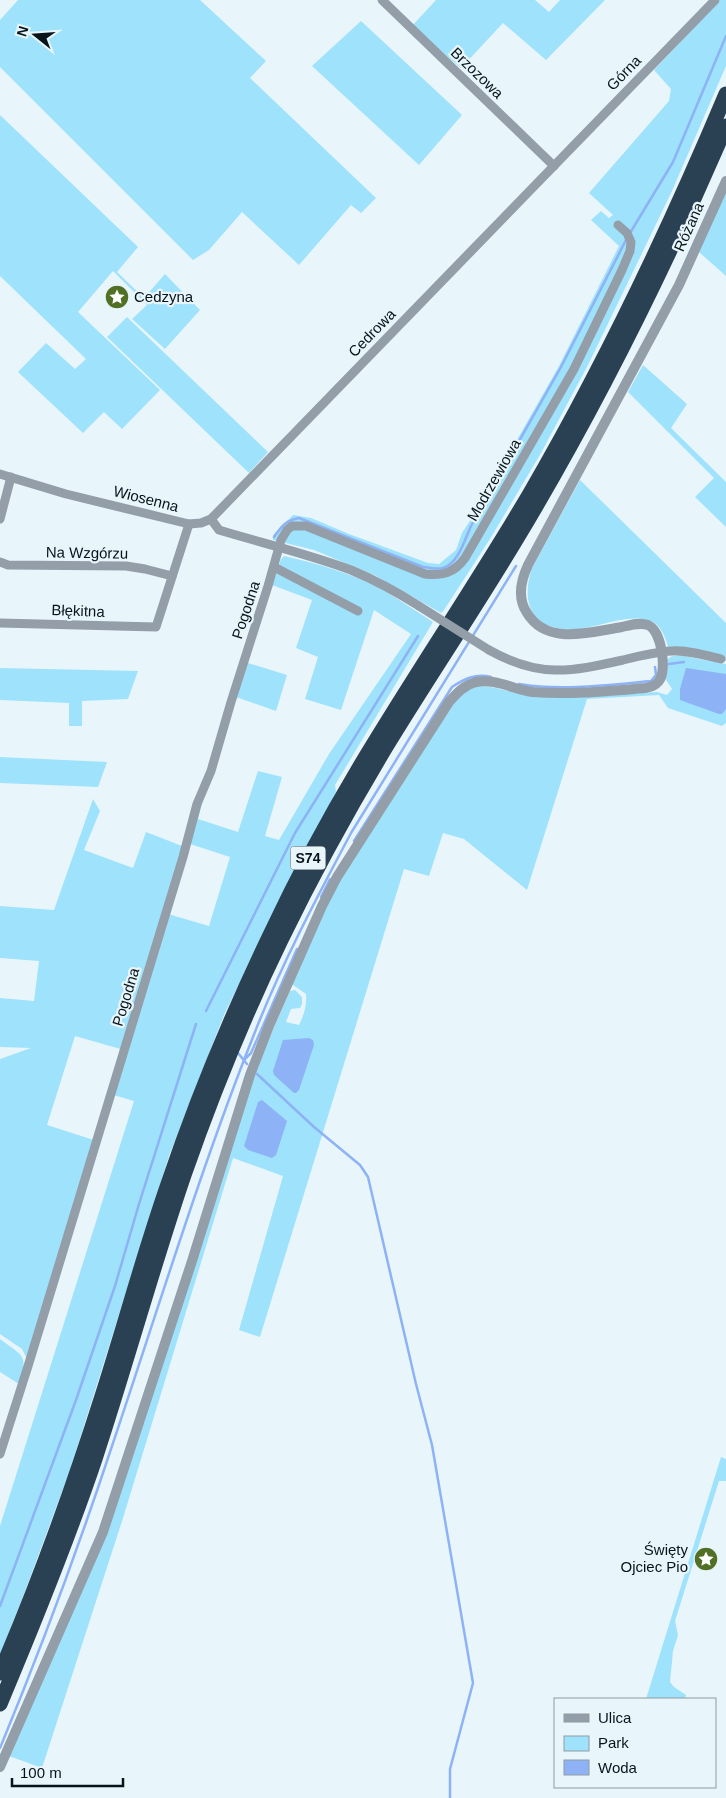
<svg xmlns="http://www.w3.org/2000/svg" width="726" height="1798" font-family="Helvetica,sans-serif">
<rect width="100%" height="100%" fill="#e8f6fc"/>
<g fill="#9fe2fc">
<path d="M18,0H200L266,61L250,78L376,198L361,213L351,205L299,265L242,212L209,250L193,260L0,67V20Z"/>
<path d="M436,0H535L549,12L560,0H605L546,60L503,23L461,68L411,27Z"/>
<path d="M720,0H726V66L672,191L588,365L541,453L490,539L444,610L441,613L376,576L314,550L273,540V535L293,515L311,518L349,534L428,563L439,564L456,550L462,533L480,505L559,366L619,246L591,220L601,211L609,218L613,215L589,193L669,101L671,89L654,70Z"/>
<path d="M361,21L462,115L419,165L312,66Z"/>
<path d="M0,115L138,247L117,272L144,298L165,274L200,310L165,349L132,319L147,305L113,271L78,312L160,390L122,429L104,412L83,433L18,372L46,343L75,369L86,359L0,276Z"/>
<path d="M726,191V276L699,252Z"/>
<path d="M127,317L268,452L249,473L107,337Z"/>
<path d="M643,365L687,404L671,428L726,482V527L695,497L714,478L628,392Z"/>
<path d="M580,480L726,623V661L668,647C665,636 661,624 648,620C618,612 585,637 553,627C545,625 538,622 534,615C525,600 527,586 531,570Z"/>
<path d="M284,556C318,564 353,573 383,590C400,600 416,611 433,622L335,785L336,792L275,909L224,1015L169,1156L70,1470L24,1594L0,1655V1526L134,1101L110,1094L168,914L209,926L230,857L187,843L124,1050L75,1036L47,1125L97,1141L29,1363L22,1349L0,1334V1059L31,1048L0,1047V998L34,1001L39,961L0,958V906L54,910L93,799L100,811L84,850L133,868L146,832L182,846L205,793L198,819L238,832L258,771L282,777L265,836L279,840L329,754L411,634L374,610L341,710L305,699L318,657L296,648L312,600L272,585L281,559Z"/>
<path d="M673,656H684L726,664V723L722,726L668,708L659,695L587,699L527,890L464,839L443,833L429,876L404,869L260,1337L239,1330L283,1176L233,1158L123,1518L42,1768L9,1756L66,1626L259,1061L290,991L295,990L302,997V1004L300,1008L291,1009L286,1022L299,1025C304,1015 307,1005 306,994L293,985V981L332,893L439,725C447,713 457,694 471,688C486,683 501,690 516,693C561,701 611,694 657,692L667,695L672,689C670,685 666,681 665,678C662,669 665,658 673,656Z"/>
<path d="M245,662L287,675L276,711L236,697Z"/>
<path d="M0,668L138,671L128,699L82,701V726H69V703L0,700Z"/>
<path d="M0,757L107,762L98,787L0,783Z"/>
<path d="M0,1339C23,1356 29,1355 19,1384L0,1372Z"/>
<path d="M721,1457L726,1459V1481H719L675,1621L678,1635L673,1651L670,1682L674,1687L686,1695L685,1699H646Z"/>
</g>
<g fill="#8db2f5">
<path d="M686,668L726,674V709L722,714H719L680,700V689Z"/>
<path d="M309,1038L313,1040L314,1045L299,1090L296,1093H294L274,1075L273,1071L283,1040Z"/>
<path d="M262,1100L287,1121L276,1155L272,1158L248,1150L244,1146L257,1105L258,1102Z"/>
</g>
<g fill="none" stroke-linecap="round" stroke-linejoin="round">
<g stroke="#8db2f5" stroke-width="2.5">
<path d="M630,233L673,162L726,36"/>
<path d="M274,537C281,527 286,520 299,518L423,567C428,567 437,570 443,568C458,564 465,539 471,526L561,367L627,238"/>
<path d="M669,664L684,662"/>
<path d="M519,684C561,691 608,685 651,681L656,675L655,667"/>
<path d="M354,841L452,687C464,679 476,673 491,677"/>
<path d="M321,897L330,879"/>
<path d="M206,1011L295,833L418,636"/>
<path d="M238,1053L247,1064"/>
<path d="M245,1059L251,1053L297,949"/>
<path d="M257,1074L314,1127L360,1165L368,1177L416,1384L432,1445L473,1683L450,1769V1798"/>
<path d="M0,1606L76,1400L115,1286L139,1204L196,1024"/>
<path d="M0,1748C40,1651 77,1552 110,1452C157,1313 199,1173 253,1037C280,967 316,899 351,833L516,566"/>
</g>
<g stroke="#939ea8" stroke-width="9">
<path d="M382,0L554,166"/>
<path d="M0,474L66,494L189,524L201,523L211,519L715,0"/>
<path d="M0,519L11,477"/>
<path d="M211,519L219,530C262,543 308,554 351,570C375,580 397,592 419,606"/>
<path d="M0,562L8,565L126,566L145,569L172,576"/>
<path d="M274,567L358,611"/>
<path d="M0,623L156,627L189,524"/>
<path d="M489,650C539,678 570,672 623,660C639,656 655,652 672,651C688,650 705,655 721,659"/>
<path d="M0,1454L29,1363L183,857L197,804L211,771L231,702L268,586L281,540L287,530L292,526H306L425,574C443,576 454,573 465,558L574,369L622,270L630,251L631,242L627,233L618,225"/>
</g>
<path stroke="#939ea8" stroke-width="10" d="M0,1767L103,1532L192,1261L250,1075L269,1026L322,906L337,877L449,702C457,693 464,685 476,682C495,678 515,690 533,692C570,695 609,691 645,688C651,687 655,686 659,681C667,671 662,631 648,625C640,622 630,625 622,627C590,632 547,646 527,613C517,598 521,580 528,565L679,285L726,181"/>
<g stroke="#294153" stroke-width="15">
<path d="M0,1673C39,1582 73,1488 103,1393C125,1324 144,1253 168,1184C197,1098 232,1014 271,933C302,867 337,803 376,740C426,658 480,578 529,495C604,366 668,232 726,94"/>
<path d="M0,1704C34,1623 67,1542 95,1459C126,1365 152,1269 184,1175C212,1095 244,1016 281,940C313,874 348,810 386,747C428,678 474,610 516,540C596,407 665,268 726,126"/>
</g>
<path stroke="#939ea8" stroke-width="9" d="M419,606L489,650"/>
</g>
<defs>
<g id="sight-disc" transform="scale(1.25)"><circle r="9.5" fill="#527025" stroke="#e8f6fc"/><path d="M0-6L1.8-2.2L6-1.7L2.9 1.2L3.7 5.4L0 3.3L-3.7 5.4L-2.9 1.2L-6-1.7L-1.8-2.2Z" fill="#fff"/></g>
</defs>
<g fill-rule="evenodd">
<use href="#sight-disc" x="117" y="297"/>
<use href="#sight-disc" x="706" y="1559"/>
</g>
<g text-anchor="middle" stroke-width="4.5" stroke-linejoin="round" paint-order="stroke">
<rect fill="#e8f6fc" stroke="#4a585e" stroke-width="1" x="290.5" y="846.5" width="35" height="23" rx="4"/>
<g font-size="14" font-weight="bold" fill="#07151a">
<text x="308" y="863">S74</text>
</g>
<g font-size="15" fill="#07151a" stroke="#e8f6fc">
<text transform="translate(477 73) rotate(44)" y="5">Brzozowa</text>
<text transform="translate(624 73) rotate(-46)" y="5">Górna</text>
<text transform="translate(689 227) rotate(-66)" y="5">Różana</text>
<text transform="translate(372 333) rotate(-46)" y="5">Cedrowa</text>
<text transform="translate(494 480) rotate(-60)" y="5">Modrzewiowa</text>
<text transform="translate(146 499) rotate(14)" y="5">Wiosenna</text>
<text transform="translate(87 553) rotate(1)" y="5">Na Wzgórzu</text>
<text transform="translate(246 610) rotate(-72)" y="5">Pogodna</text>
<text transform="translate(78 611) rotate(2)" y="5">Błękitna</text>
<text transform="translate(126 997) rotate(-73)" y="5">Pogodna</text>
</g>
<g font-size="15" fill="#07151a" stroke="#e8f6fc" text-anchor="start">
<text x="134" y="302">Cedzyna</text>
<text x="688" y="1555" text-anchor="end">Święty<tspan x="688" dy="17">Ojciec Pio</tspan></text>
</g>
</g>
<rect x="554" y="1698" width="162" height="90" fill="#e8f6fc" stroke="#8e9ca2"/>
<rect x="564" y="1714" width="25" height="8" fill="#939ea8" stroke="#8e9ca2"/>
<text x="598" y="1723" font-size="15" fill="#07151a">Ulica</text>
<rect x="564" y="1736" width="25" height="15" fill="#9fe2fc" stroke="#8e9ca2"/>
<text x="598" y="1748" font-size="15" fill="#07151a">Park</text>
<rect x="564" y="1760" width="25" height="15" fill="#8db2f5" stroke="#8e9ca2"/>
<text x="598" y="1773" font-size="15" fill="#07151a">Woda</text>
<g transform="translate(35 35) rotate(287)" stroke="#e8f6fc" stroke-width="4" paint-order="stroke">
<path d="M0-4L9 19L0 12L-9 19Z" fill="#07151a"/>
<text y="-8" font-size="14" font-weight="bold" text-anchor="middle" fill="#07151a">N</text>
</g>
<path d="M12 1778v8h111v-8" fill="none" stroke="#07151a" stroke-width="2.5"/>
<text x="20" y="1778" font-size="15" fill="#07151a" stroke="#e8f6fc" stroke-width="4" paint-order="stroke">100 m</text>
</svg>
